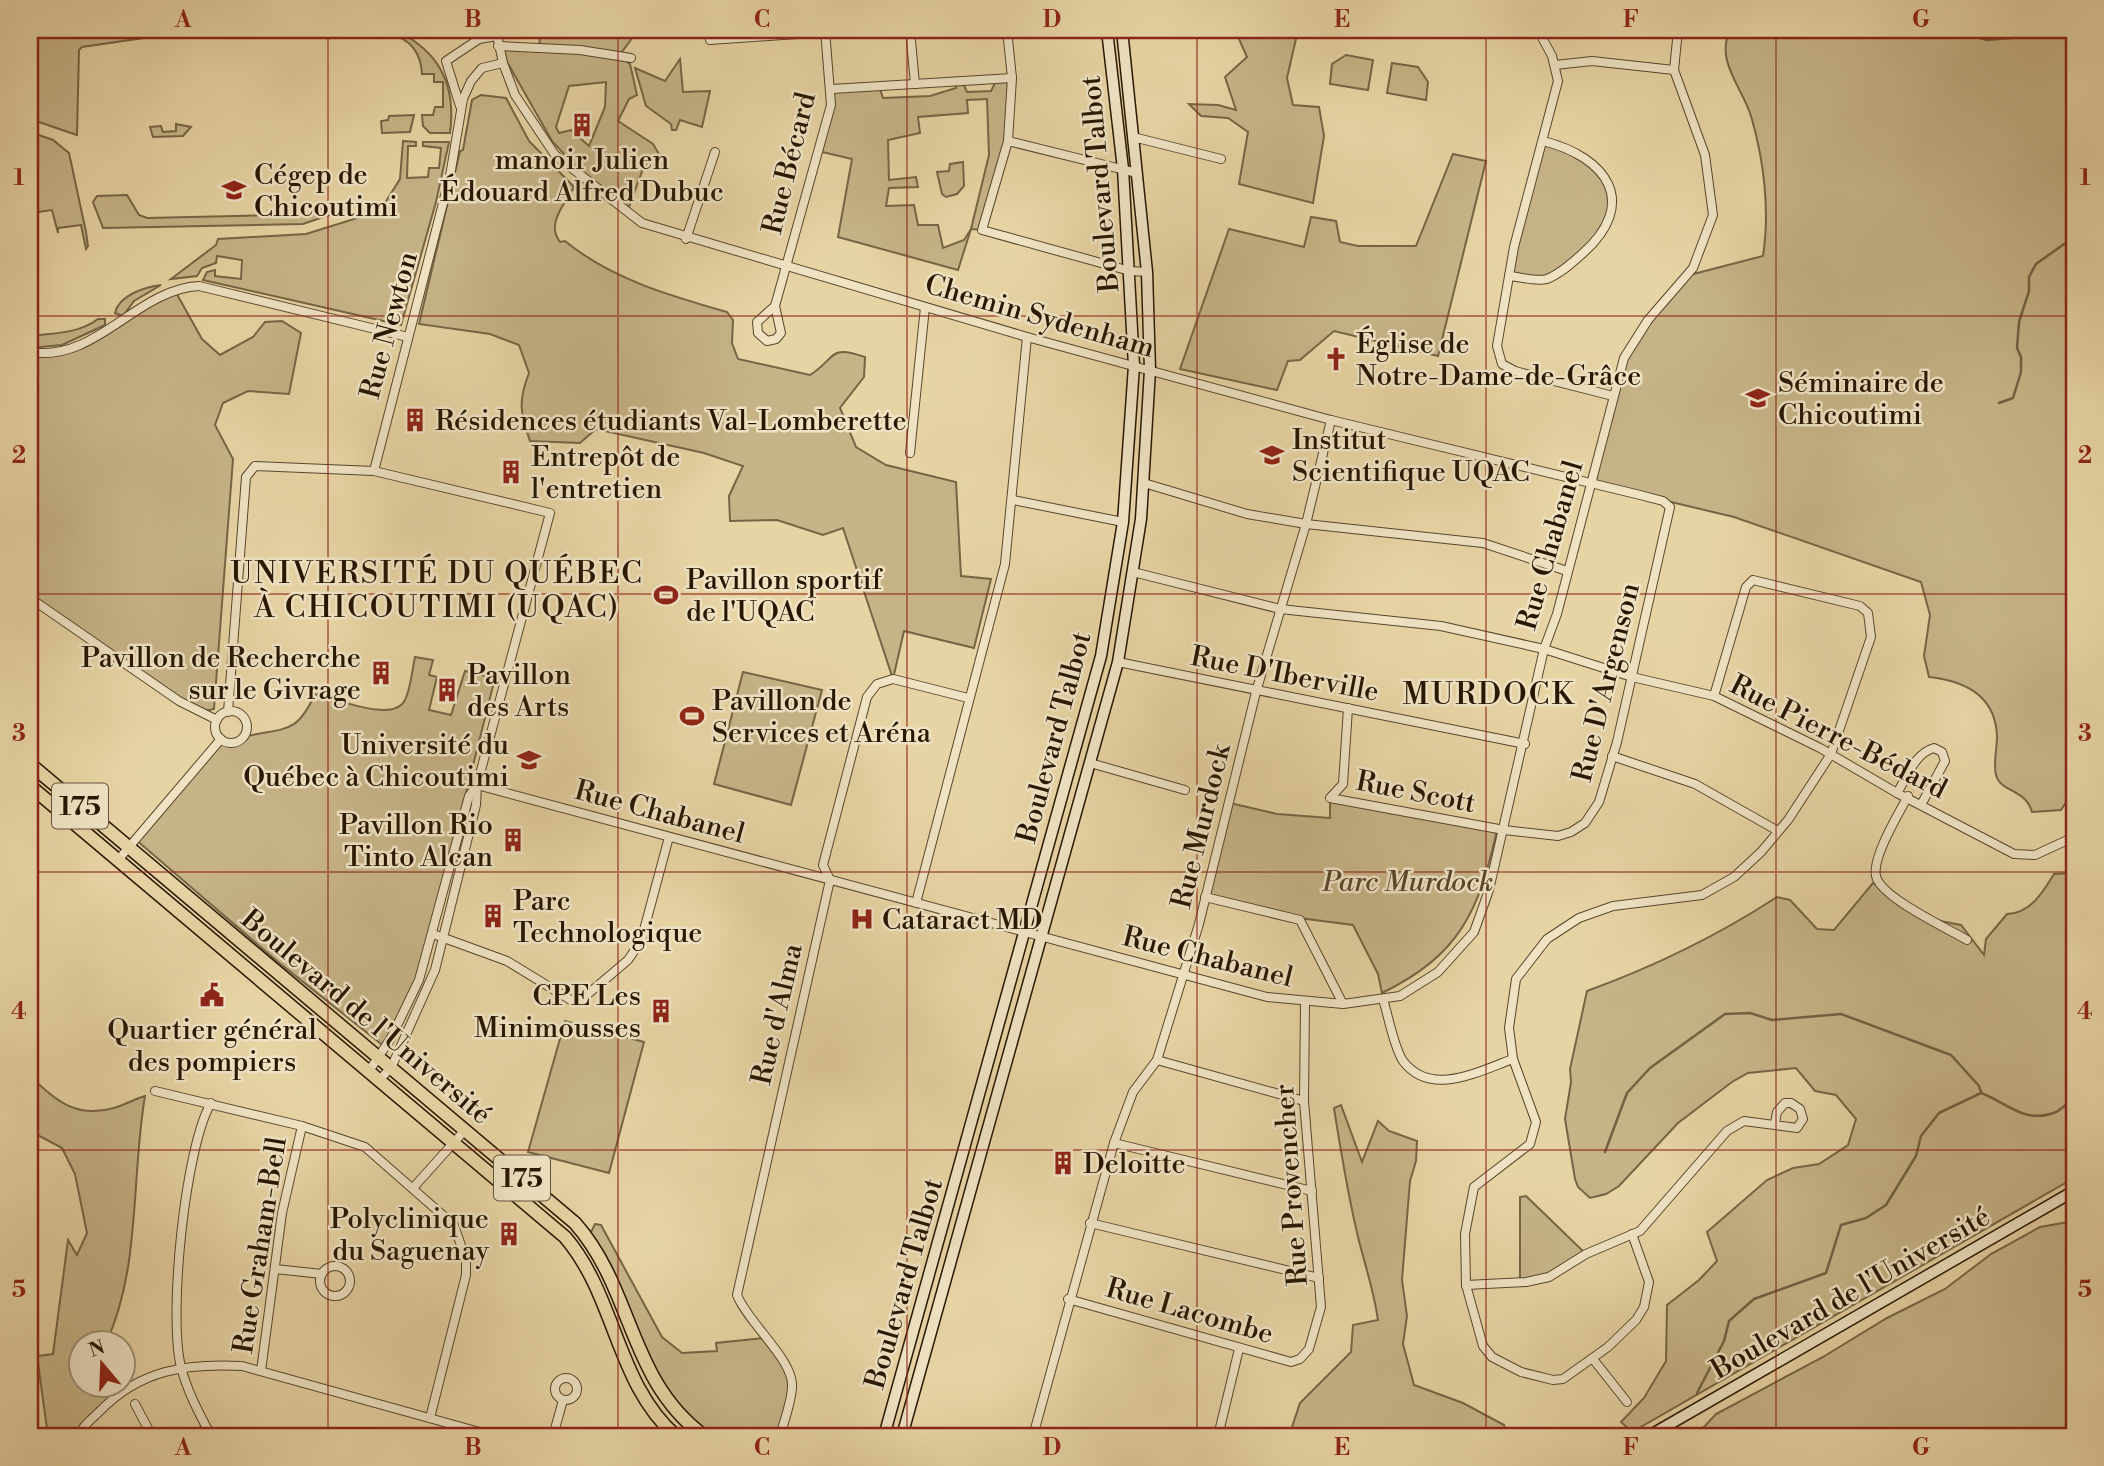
<svg xmlns="http://www.w3.org/2000/svg" width="2104" height="1466" font-family="'Libre Bodoni',serif">
<rect width="100%" height="100%" fill="#e7d4a4"/>
<filter id="stains"><feTurbulence type="fractalNoise" baseFrequency=".00286" numOctaves="4"/><feColorMatrix values="0 0 0 0 .2 0 0 0 0 .09 0 0 0 0 .02 0 0 0 .5 -.17"/></filter>
<radialGradient id="worn" r=".72"><stop offset=".6" stop-color="#630" stop-opacity="0"/><stop offset="1" stop-color="#630" stop-opacity=".3"/></radialGradient>
<g fill="#c6b488" stroke="#766544" stroke-width="2" fill-rule="evenodd">
<path d="M31,30H199L82,47L79,50L77,135L30,119Z"/>
<path d="M390,30C399,30 407,35 414,41C446,63 455,96 450,133H430L423,126L422,115H433L435,107H443V82H434V74H422C421,54 411,38 390,35Z"/>
<path d="M539,30H638L619,56L630,64L637,95L629,99L618,121L653,144L663,161L660,170L644,166L629,207L576,167L552,141L498,46L540,47ZM606,82L605,107L589,146L571,130L559,133L556,127L569,86Z"/>
<path d="M1235,30H1298L1287,78L1293,105L1319,107L1324,136L1313,203L1239,184L1248,132L1228,118L1201,116L1189,104L1218,105L1236,110L1225,77L1247,57Z"/>
<path d="M1730,30H2074V790L2061,810L2032,812C2026,789 2000,792 1996,775C1993,764 1997,749 1997,737C1996,696 1966,681 1929,677L1924,656L1930,615L1921,582L1734,517L1591,483L1624,358L1686,276L1763,256C1770,211 1764,160 1751,116C1742,87 1715,61 1730,30Z"/>
<path d="M1346,55L1373,60L1368,90L1330,84L1332,64Z"/>
<path d="M680,59L683,92L710,91L702,127L680,120L676,130H672L671,124L646,106L635,68L665,81Z"/>
<path d="M1392,63L1418,67L1428,82L1426,100L1387,93Z"/>
<path d="M1012,78L1008,141L982,230L971,229L958,270L838,237L852,159L818,151L832,89L879,86L883,98L930,96L956,88V81H962L967,92L991,91L997,79ZM987,99L989,155L971,229L964,240L943,248L938,225H918L914,205L886,206L889,188L918,187L916,177L889,180L888,140L920,133L918,117L968,113L967,100Z"/>
<path d="M481,95L506,98L529,141L574,187C564,205 546,224 560,242L565,241C611,279 671,296 727,312L733,320L732,343L738,359L810,375C837,358 828,344 865,357L864,377L840,408L856,447L886,465L956,482L961,576L991,579L974,648L904,631L893,679L843,528L823,535L777,520L730,521L729,496L743,466L704,453L596,429L580,443L530,441C520,412 518,401 529,373L519,345L490,334L419,324L460,151L463,150L472,100Z"/>
<path d="M414,115L410,132L382,133L381,121L388,120L389,116Z"/>
<path d="M176,124L191,127L183,136L153,137L150,127L161,126L163,132L176,131Z"/>
<path d="M30,132L53,140L69,153L86,232L88,246L86,249L81,225L58,228V233L52,210L30,213Z"/>
<path d="M403,141L416,142V146H408L407,178L428,177L429,168H439L441,148L423,146V142H449L436,202L401,325L203,280L207,272L215,270V276L241,279L242,260L217,256L216,263L202,268L197,276L171,279L216,245L218,239L306,234L380,211L400,179Z"/>
<path d="M1543,141L1600,169L1611,205L1598,238L1545,280L1509,276Z"/>
<path d="M1453,154L1486,161L1438,356L1334,331L1300,360L1288,361L1277,390L1180,369L1229,229L1304,247L1311,217L1336,221L1340,242L1358,246H1416Z"/>
<path d="M963,162L964,186L957,194L946,197L942,194L937,172L949,171L950,164Z"/>
<path d="M127,195L139,215L147,218L315,214V209L350,208L303,224L103,228L93,202L97,196Z"/>
<path d="M161,285L134,301L123,316L115,313C119,295 145,287 161,285Z"/>
<path d="M174,289L202,339L220,355L253,337L265,322L282,321L301,333L289,394L248,391L223,403L215,425L233,459L214,709L200,712L30,598V352L75,346Z"/>
<path d="M98,319H105V325L62,345L30,348V336C54,333 78,334 98,319Z"/>
<path d="M415,657L433,660L429,675L437,677L429,710L451,715L465,671L495,678L419,980L385,1047L278,962L135,839L221,739C235,746 239,737 252,735C289,728 298,731 315,694C336,698 393,724 405,700C411,688 412,670 415,657Z"/>
<path d="M743,672L822,690L791,805L714,784Z"/>
<path d="M1330,798L1497,830C1479,911 1460,955 1382,993L1378,974L1353,925L1284,916L1209,898L1230,803L1277,814L1330,818Z"/>
<path d="M2074,873V1178L1632,1432L1621,1422L1644,1398L1666,1361L1667,1305L1699,1280L1717,1261L1707,1232L1767,1180L1793,1168L1819,1164L1848,1145L1856,1119L1836,1095L1815,1091L1796,1068L1748,1073L1732,1082L1678,1123L1619,1186L1606,1194L1590,1198L1578,1187L1575,1179L1565,1119L1571,1082L1570,1069L1587,991C1653,967 1717,936 1777,897L1790,900L1817,929L1834,930L1873,883L1935,920L1961,925L1984,955L1986,939L2007,914C2031,913 2043,892 2054,874Z"/>
<path d="M565,1021L644,1042L609,1173L528,1152Z"/>
<path d="M30,1076C56,1100 75,1119 114,1108C125,1105 134,1099 145,1096C131,1177 141,1268 106,1343L80,1344V1386H115L118,1392L78,1436H48L37,1356L53,1354L68,1240L77,1255L87,1233L75,1174L62,1148L30,1131Z"/>
<path d="M1341,1105L1362,1162L1378,1121L1389,1131L1417,1141L1416,1161L1410,1181L1402,1280L1407,1316L1403,1344L1414,1385L1463,1403L1504,1425L1506,1436H1298L1292,1427L1300,1403L1351,1352L1353,1325L1378,1320C1374,1292 1366,1268 1359,1241C1348,1197 1341,1152 1334,1108Z"/>
<path d="M1526,1196L1586,1254L1549,1277L1520,1282V1197Z"/>
<path d="M2074,1217V1436H1681L1704,1427L1716,1414L1823,1357L1887,1318L1945,1289L1991,1254L2040,1227L2068,1222Z"/>
<path d="M595,1224L601,1225L662,1337L682,1353L717,1351L716,1343L765,1338C801,1384 794,1382 780,1436H704L678,1415L588,1238Z"/>
</g>
<g fill="none" stroke-linecap="round" stroke-linejoin="round">
<g stroke="#736142" stroke-width="2.5">
<path d="M1953,30L1987,40L2048,35L2074,37"/>
<path d="M1858,38L1911,36L1930,30"/>
<path d="M1999,403L2013,398L2021,372V357L2017,348L2019,322L2029,291V277L2036,264L2074,237"/>
<path d="M1605,1152L1627,1093L1650,1068L1725,1014L1750,1013L1772,1020L1841,1014L1951,1055L1979,1086L1981,1092"/>
<path d="M1697,1393L1724,1341L1729,1321L1754,1299L1826,1273L1841,1225L1866,1218L1886,1205L1916,1156L1921,1136L1939,1113L1981,1093C2006,1102 2025,1125 2056,1112C2062,1109 2068,1102 2074,1099"/>
<path d="M1697,1436L1699,1433"/>
</g>
<g stroke="#57462a" stroke-width="10">
<g id="street">
<path d="M496,30L503,63L515,95L555,155L642,223L1027,337L1331,420L1640,495L1663,501L1670,507L1617,742L1599,802L1585,823L1571,832L1558,836L1504,830L1330,798L1343,784L1348,708"/>
<path d="M910,30L915,84"/>
<path d="M1007,30L1012,78L1008,141L982,230L1130,271L1147,272"/>
<path d="M1538,30L1552,56L1558,81L1514,247L1497,346L1502,364L1515,371L1613,396"/>
<path d="M710,40L825,32"/>
<path d="M498,46L580,50L631,58"/>
<path d="M1555,65L1592,61L1674,70"/>
<path d="M832,89L1012,78"/>
<path d="M460,106L446,61L479,39L497,36"/>
<path d="M1133,137L1221,159"/>
<path d="M1008,141L1137,173"/>
<path d="M686,239L715,152"/>
<path d="M1509,276C1520,277 1537,282 1547,279C1560,274 1572,263 1582,254C1640,203 1607,157 1543,141"/>
<path d="M775,306L831,105L825,30"/>
<path d="M775,306L781,333L776,339L767,341L758,333L757,322Z"/>
<path d="M30,352C96,363 137,289 199,286L408,337"/>
<path d="M910,453L925,307"/>
<path d="M374,471L450,176L463,99L471,81L482,68L503,63"/>
<path d="M1144,483L1247,514L1306,524L1483,543L1567,571"/>
<path d="M1013,500L1123,522"/>
<path d="M1133,572L1280,609L1441,626L1544,649L1632,677L1714,696L1820,748L1897,793L2014,854L2035,855L2074,837"/>
<path d="M30,598L179,701L217,720"/>
<path d="M1118,662L1525,744"/>
<circle cx="231" cy="727" r="16"/>
<path d="M228,712L246,477L255,466L374,471L550,513L477,785L476,805L435,970L391,1068L379,1080"/>
<path d="M1612,756L1695,784L1778,831"/>
<path d="M1090,763L1185,790"/>
<path d="M477,785L1267,997L1343,1004L1400,996L1438,972L1474,932L1489,890L1544,649L1557,614L1624,358L1648,320L1693,268L1713,215L1705,155L1674,70L1678,30"/>
<path d="M1897,793C1907,777 1915,753 1934,748L1942,752L1945,761L1922,803"/>
<path d="M1908,796C1899,813 1872,857 1876,876C1880,897 1947,928 1967,940"/>
<path d="M118,860L221,739"/>
<path d="M1205,897L1300,920L1343,1004"/>
<path d="M916,903L1005,564L1027,337"/>
<path d="M433,934L507,961L574,1002L582,999L628,960L641,941L669,837"/>
<path d="M1383,999C1388,1015 1394,1048 1403,1061C1431,1098 1479,1071 1513,1059"/>
<path d="M1157,1060L1304,1101"/>
<path d="M369,1071L391,1038L419,980L469,796L477,785"/>
<path d="M155,1091L302,1126L365,1147L454,1225L466,1260V1275L430,1418"/>
<path d="M211,1103C185,1147 168,1316 181,1367C187,1391 200,1415 211,1436"/>
<path d="M1114,1143L1312,1191"/>
<path d="M413,1188L465,1130"/>
<path d="M1090,1223L1319,1278"/>
<path d="M1632,1234L1649,1282L1644,1307L1636,1320L1608,1347L1563,1379L1553,1380L1521,1372L1492,1357L1483,1346L1466,1285L1465,1234L1474,1187L1530,1144L1536,1122L1513,1059L1509,1028L1516,979L1547,939L1579,918L1613,906L1702,895L1734,877L1761,852L1788,820L1831,754L1871,637L1868,613L1860,606L1753,580L1746,587L1714,696"/>
<circle cx="335" cy="1281" r="15"/>
<path d="M275,1269L322,1274"/>
<path d="M1466,1285L1526,1282L1549,1277L1586,1254L1640,1231L1727,1131L1744,1121L1797,1128L1803,1119L1800,1109L1791,1103H1785L1777,1112L1775,1123"/>
<path d="M1068,1299L1291,1362L1300,1359L1309,1349L1321,1307L1304,1101L1305,1003"/>
<path d="M1593,1359L1627,1402"/>
<path d="M261,1371L282,1213L302,1126"/>
<circle cx="566" cy="1389" r="11"/>
<path d="M135,1404L152,1436"/>
<path d="M78,1436C82,1426 92,1419 100,1411C140,1370 186,1363 242,1366L494,1436"/>
<path d="M193,1436L207,1428"/>
<path d="M553,1436L563,1400"/>
<path d="M780,1436C784,1421 791,1404 792,1388C795,1361 748,1323 737,1295L830,880L823,865L867,697L877,684L893,679L968,698"/>
<path d="M1033,1436L1114,1143L1133,1092L1157,1060L1199,924L1256,692L1306,524L1331,420"/>
<path d="M1218,1436L1239,1349"/>
</g>
</g>
<g stroke="#271601" stroke-width="13">
<g id="secondary">
<path d="M884,1436L1101,656L1123,522L1134,366L1123,169L1107,30"/>
<path d="M902,1436L1118,662L1141,519L1150,370L1147,272L1122,30"/>
<path d="M1649,1436L2074,1191"/>
</g>
</g>
<g stroke="#271601" stroke-width="15">
<g id="primary">
<path d="M30,764L575,1223C634,1290 628,1380 704,1436"/>
<path d="M30,786L565,1237C616,1296 616,1384 676,1436"/>
</g>
</g>
<use href="#street" stroke="#efe3c4" stroke-width="8"/>
<use href="#secondary" stroke="#efe3c4" stroke-width="10"/>
<use href="#primary" stroke="#e7d4a4" stroke-width="12"/>
</g>
<path fill="none" stroke="#8f2418" stroke-width="2" stroke-opacity="0.55" d="M328,30V1436M618,30V1436M907,30V1436M1197,30V1436M1486,30V1436M1776,30V1436M30,316H2074M30,594H2074M30,872H2074M30,1150H2074"/>
<defs>
<g id="building-bare" transform="scale(1.89)"><path d="M-4-6H4V6H1V3H-1V6H-4ZM-2.5-4.3h1.7v1.8h-1.7ZM.8-4.3h1.7v1.8H.8ZM-2.5-1h1.7V.8h-1.7ZM.8-1h1.7V.8H.8Z" fill="#8f2418" stroke="#efe3c4" stroke-width="2.5" paint-order="stroke"/></g>
<g id="university-bare" transform="scale(1.89)"><path d="M0-5L7-2L0 1L-7-2ZM-4 1L0 2.5L4 1V4Q0 6-4 4Z" fill="#8f2418" stroke="#efe3c4" stroke-width="2.5" paint-order="stroke"/></g>
<g id="church-bare" transform="scale(1.89)"><path d="M-1.2-6h2.4v3.5h3.3v2.4h-3.3V6h-2.4V-.1h-3.3v-2.4h3.3Z" fill="#8f2418" stroke="#efe3c4" stroke-width="2.5" paint-order="stroke"/></g>
<g id="stadium-bare" transform="scale(1.89)"><path d="M0-5a6.5 5 0 1 0 0 10a6.5 5 0 1 0 0-10ZM-3.5-1.8h7v3.6h-7Z" fill="#8f2418" stroke="#efe3c4" stroke-width="2.5" paint-order="stroke"/></g>
<g id="hospital-bare" transform="scale(1.89)"><path d="M-5-5h3v3.5h4V-5h3V5h-3V1.5h-4V5h-3Z" fill="#8f2418" stroke="#efe3c4" stroke-width="2.5" paint-order="stroke"/></g>
<g id="civic-bare" transform="scale(1.89)"><path d="M-.6-6.5H3V-4.5H.6V-3L4-1V1h2V6H-6V1h2V-1L-.6-3ZM-1.2 2.5V6h2.4V2.5Z" fill="#8f2418" stroke="#efe3c4" stroke-width="2.5" paint-order="stroke"/></g>
</defs>
<g fill-rule="evenodd">
<use href="#building-bare" x="582" y="125"/>
<use href="#university-bare" x="234" y="190"/>
<use href="#church-bare" x="1336" y="359"/>
<use href="#university-bare" x="1758" y="398"/>
<use href="#building-bare" x="415" y="420"/>
<use href="#university-bare" x="1272" y="455"/>
<use href="#building-bare" x="511" y="472"/>
<use href="#stadium-bare" x="666" y="595"/>
<use href="#building-bare" x="381" y="673"/>
<use href="#building-bare" x="447" y="690"/>
<use href="#stadium-bare" x="692" y="716"/>
<use href="#university-bare" x="529" y="760"/>
<use href="#building-bare" x="513" y="840"/>
<use href="#building-bare" x="493" y="916"/>
<use href="#hospital-bare" x="862" y="919"/>
<use href="#civic-bare" x="212" y="995"/>
<use href="#building-bare" x="661" y="1011"/>
<use href="#building-bare" x="1063" y="1163"/>
<use href="#building-bare" x="509" y="1234"/>
</g>
<g text-anchor="middle" stroke-width="5" stroke-linejoin="round" paint-order="stroke">
<g fill="#efe3c4" stroke="#63543c" stroke-width="2">
<rect x="52" y="783.5" width="56" height="45" rx="5"/>
<rect x="494" y="1155.5" width="56" height="45" rx="5"/>
</g>
<g font-size="26" font-weight="bold" fill="#271601">
<text x="80" y="815">175</text>
<text x="522" y="1187">175</text>
</g>
<g font-size="28" fill="#271601" stroke="#efe3c4" text-anchor="start">
<text x="582" y="169" text-anchor="middle">manoir Julien<tspan x="582" dy="32">Édouard Alfred Dubuc</tspan></text>
<text x="254" y="184">Cégep de<tspan x="254" dy="32">Chicoutimi</tspan></text>
<text x="1356" y="353">Église de<tspan x="1356" dy="32">Notre-Dame-de-Grâce</tspan></text>
<text x="1778" y="392">Séminaire de<tspan x="1778" dy="32">Chicoutimi</tspan></text>
<text x="435" y="430">Résidences étudiants Val-Lomberette</text>
<text x="1292" y="449">Institut<tspan x="1292" dy="32">Scientifique UQAC</tspan></text>
<text x="531" y="466">Entrepôt de<tspan x="531" dy="32">l'entretien</tspan></text>
<text x="686" y="589">Pavillon sportif<tspan x="686" dy="32">de l'UQAC</tspan></text>
<text x="361" y="667" text-anchor="end">Pavillon de Recherche<tspan x="361" dy="32">sur le Givrage</tspan></text>
<text x="467" y="684">Pavillon<tspan x="467" dy="32">des Arts</tspan></text>
<text x="712" y="710">Pavillon de<tspan x="712" dy="32">Services et Aréna</tspan></text>
<text x="509" y="754" text-anchor="end">Université du<tspan x="509" dy="32">Québec à Chicoutimi</tspan></text>
<text x="493" y="834" text-anchor="end">Pavillon Rio<tspan x="493" dy="32">Tinto Alcan</tspan></text>
<text x="513" y="910">Parc<tspan x="513" dy="32">Technologique</tspan></text>
<text x="882" y="929">Cataract MD</text>
<text x="641" y="1005" text-anchor="end">CPE Les<tspan x="641" dy="32">Minimousses</tspan></text>
<text x="212" y="1039" text-anchor="middle">Quartier général<tspan x="212" dy="32">des pompiers</tspan></text>
<text x="1083" y="1173">Deloitte</text>
<text x="489" y="1228" text-anchor="end">Polyclinique<tspan x="489" dy="32">du Saguenay</tspan></text>
</g>
<g font-size="28" fill="#271601" stroke="#efe3c4">
<text transform="translate(788 163) rotate(-76)" y="10">Rue Bécard</text>
<text transform="translate(1099 184) rotate(-95)" y="10">Boulevard Talbot</text>
<text transform="translate(1040 315) rotate(16)" y="10">Chemin Sydenham</text>
<text transform="translate(388 325) rotate(-75)" y="10">Rue Newton</text>
<text transform="translate(1549 545) rotate(-74)" y="10">Rue Chabanel</text>
<text transform="translate(1285 673) rotate(11)" y="10">Rue D'Iberville</text>
<text transform="translate(1605 682) rotate(-76)" y="10">Rue D'Argenson</text>
<text transform="translate(1839 736) rotate(27)" y="10">Rue Pierre-Bédard</text>
<text transform="translate(1053 737) rotate(-75)" y="10">Boulevard Talbot</text>
<text transform="translate(1416 791) rotate(11)" y="10">Rue Scott</text>
<text transform="translate(660 811) rotate(15)" y="10">Rue Chabanel</text>
<text transform="translate(1200 826) rotate(-76)" y="10">Rue Murdock</text>
<text transform="translate(1208 956) rotate(14)" y="10">Rue Chabanel</text>
<text transform="translate(776 1014) rotate(-77)" y="10">Rue d'Alma</text>
<text transform="translate(367 1016) rotate(40)" y="10">Boulevard de l'Université</text>
<text transform="translate(1290 1185) rotate(-94)" y="10">Rue Provencher</text>
<text transform="translate(259 1245) rotate(-81)" y="10">Rue Graham-Bell</text>
<text transform="translate(903 1283) rotate(-74)" y="10">Boulevard Talbot</text>
<text transform="translate(1850 1292) rotate(-30)" y="10">Boulevard de l'Université</text>
<text transform="translate(1190 1310) rotate(16)" y="10">Rue Lacombe</text>
</g>
<g font-size="28" font-style="italic" fill="#57452a" stroke="#efe3c4">
<text x="1408" y="891">Parc Murdock</text>
</g>
<g font-size="30" letter-spacing="2" fill="#271601" stroke="#efe3c4">
<text x="437" y="583">UNIVERSITÉ DU QUÉBEC<tspan x="437" dy="34">À CHICOUTIMI (UQAC)</tspan></text>
<text x="1489" y="704">MURDOCK</text>
</g>
</g>
<rect width="2104" height="1466" fill="none" stroke="#e7d4a4" stroke-width="77"/>
<g transform="translate(102 1364) rotate(341)"><circle r="33" fill="#efe3c4" stroke="#9f9176" stroke-width="2"/>
<path d="M0-5L12 26L0 18L-12 26Z" fill="#8f2418"/>
<text y="-10" font-size="19" font-weight="bold" text-anchor="middle" fill="#271601">N</text>
</g>
<rect x="38" y="38" width="2028" height="1390" fill="none" stroke="#8f2418" stroke-width="2.5"/>
<g font-size="23" text-anchor="middle" font-weight="bold" fill="#8f2418">
<text x="183" y="27">A</text>
<text x="473" y="27">B</text>
<text x="762" y="27">C</text>
<text x="1052" y="27">D</text>
<text x="1342" y="27">E</text>
<text x="1631" y="27">F</text>
<text x="1921" y="27">G</text>
<text x="19" y="185">1</text>
<text x="2085" y="185">1</text>
<text x="19" y="463">2</text>
<text x="2085" y="463">2</text>
<text x="19" y="741">3</text>
<text x="2085" y="741">3</text>
<text x="19" y="1019">4</text>
<text x="2085" y="1019">4</text>
<text x="19" y="1297">5</text>
<text x="2085" y="1297">5</text>
<text x="183" y="1455">A</text>
<text x="473" y="1455">B</text>
<text x="762" y="1455">C</text>
<text x="1052" y="1455">D</text>
<text x="1342" y="1455">E</text>
<text x="1631" y="1455">F</text>
<text x="1921" y="1455">G</text>
</g>
<rect width="100%" height="100%" filter="url(#stains)"/>
<rect width="100%" height="100%" fill="url(#worn)"/>
</svg>
